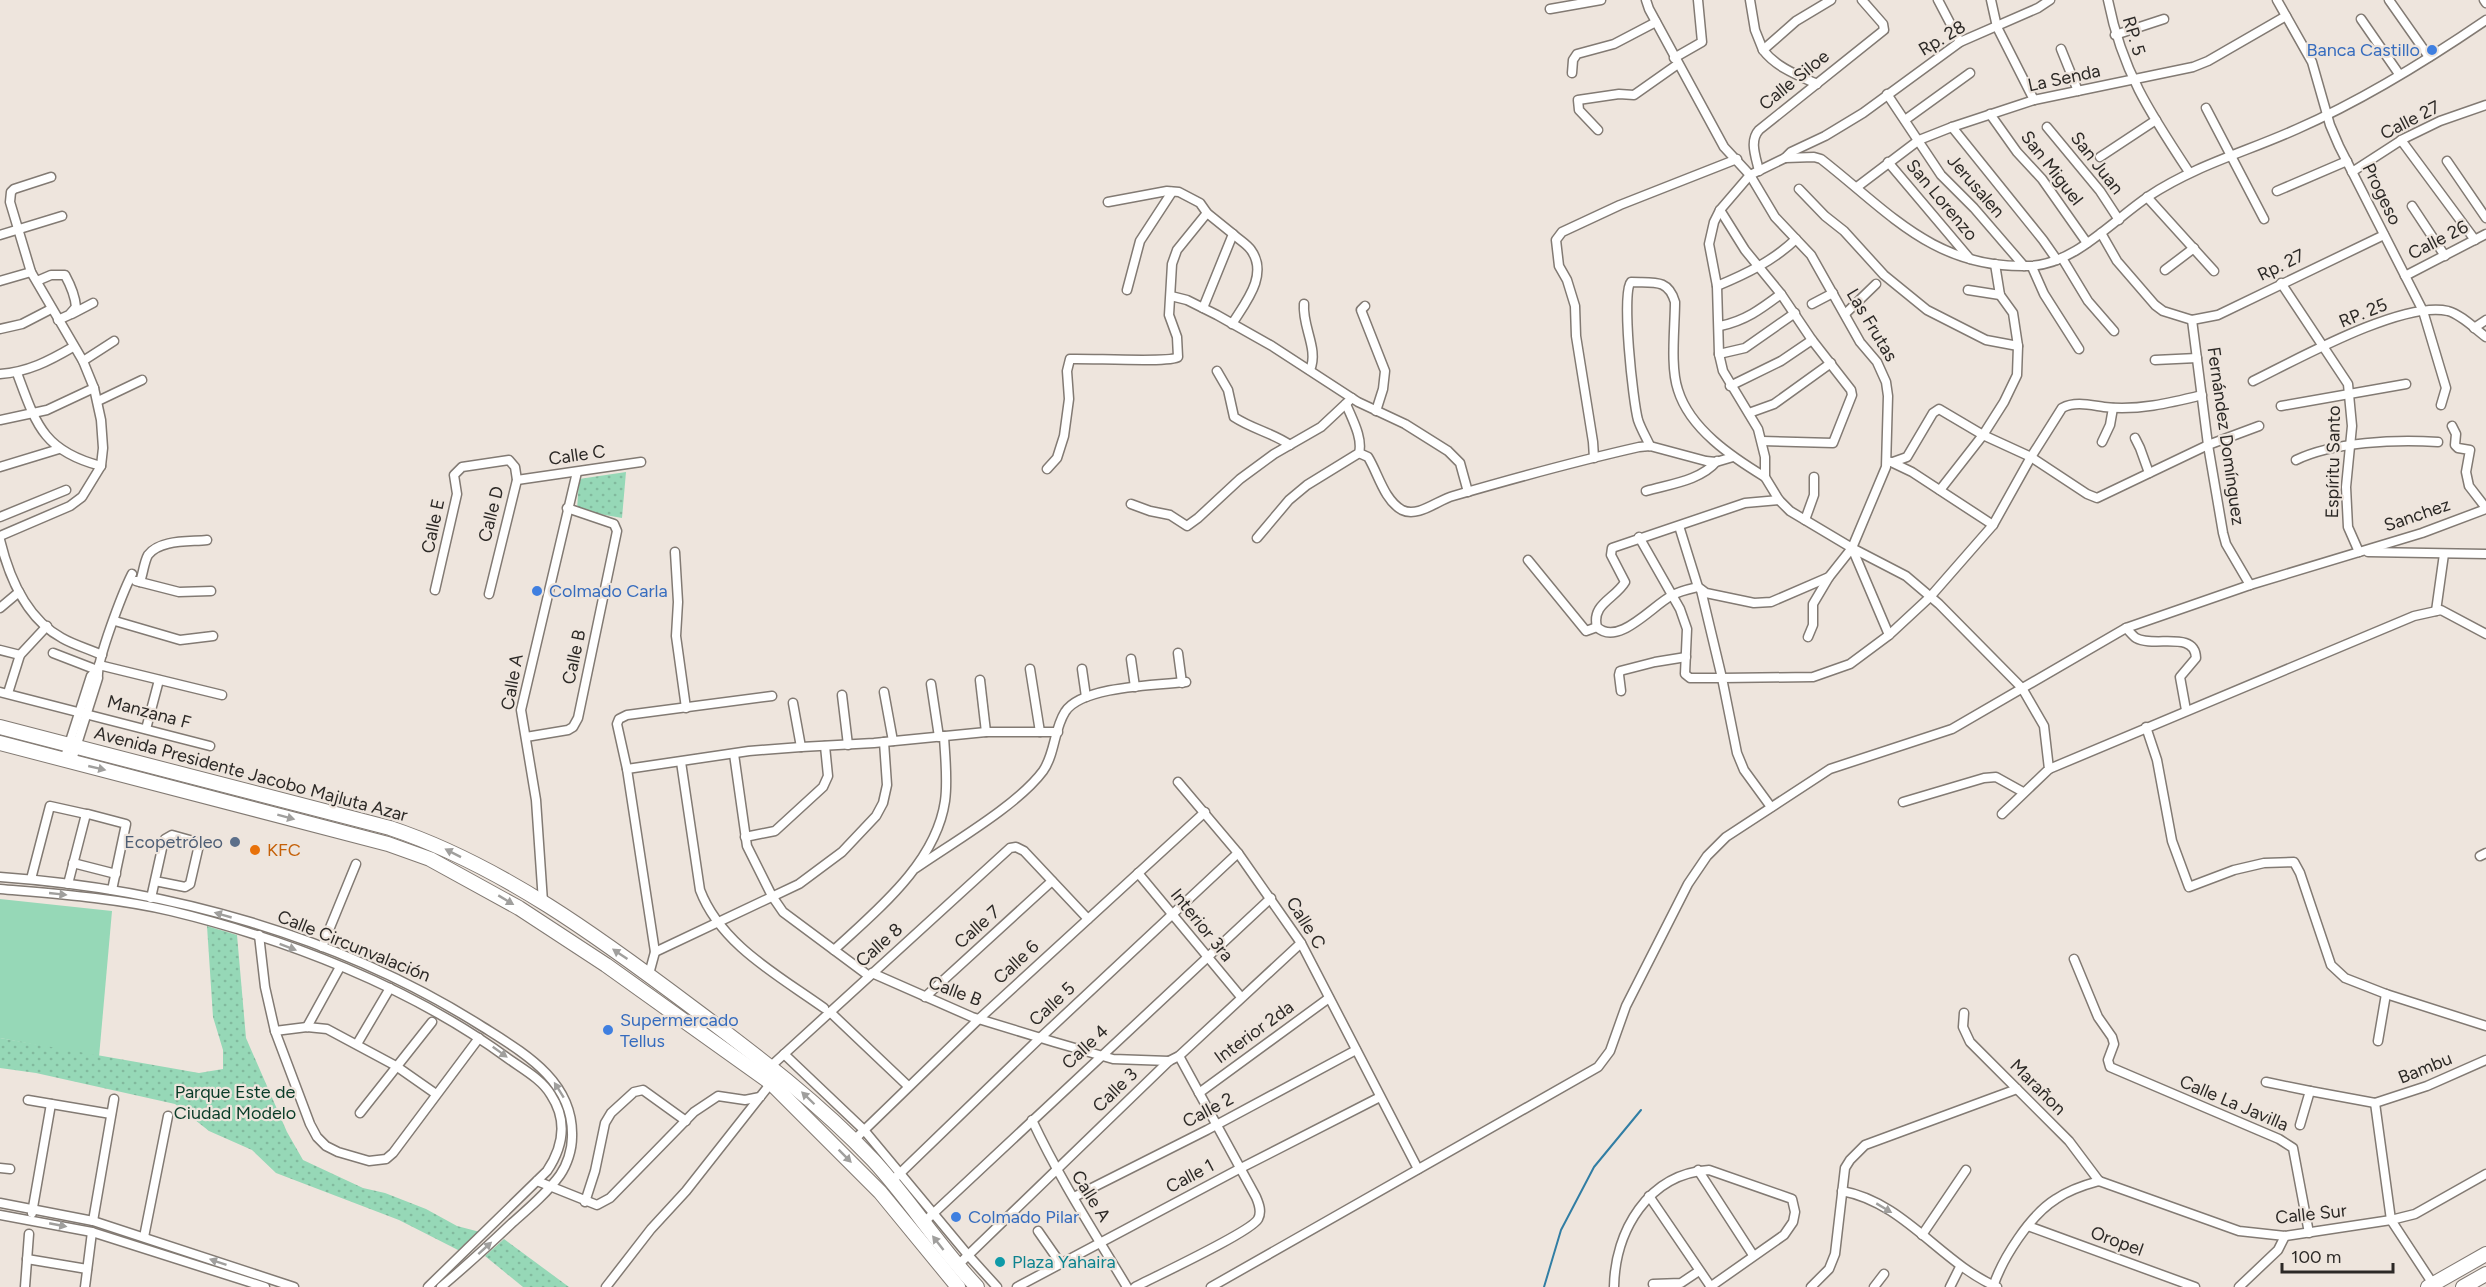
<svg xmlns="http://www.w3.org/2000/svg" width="2486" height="1287" font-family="Figtree,sans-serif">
<defs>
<pattern id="park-dots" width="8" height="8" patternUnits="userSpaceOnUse" patternTransform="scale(1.5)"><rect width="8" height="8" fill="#96d8b7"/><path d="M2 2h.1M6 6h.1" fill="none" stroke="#81b99d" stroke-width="1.8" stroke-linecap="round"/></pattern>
</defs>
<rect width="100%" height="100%" fill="#eee5dd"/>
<path fill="#96d8b7" d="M0,899L112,911L99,1057L0,1038Z"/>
<g fill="url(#park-dots)">
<path d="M626,472L622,518L577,510L579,479Z"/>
<path d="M207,926L237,935L246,1038L287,1132L303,1160L363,1188L385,1193L426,1209L457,1226L480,1232L462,1252L399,1220L276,1173L252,1150L209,1131L175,1104L36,1073L0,1068V1038L199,1073L223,1069V1050L213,1017Z"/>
<path d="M504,1239L569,1287H523L485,1256Z"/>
</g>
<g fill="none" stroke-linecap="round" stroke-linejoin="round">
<path stroke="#317ea4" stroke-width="2" d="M1544,1287L1561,1230L1594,1167L1641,1110"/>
<g stroke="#827a73" stroke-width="11">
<g id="street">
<path d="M1646,0L1649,9L1724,147L1750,175L1775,217L1811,255L1860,342L1877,362L1886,382L1888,396L1886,467L1852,548L1829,577L1771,602L1754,603L1706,593L1698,587L1679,526"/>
<path d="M1750,0L1755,30L1763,50"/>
<path d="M1938,0L1960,42"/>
<path d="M1991,0L1997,27L2034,100"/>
<path d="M2108,0C2122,71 2150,113 2189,172"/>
<path d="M2277,0L2312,62L2330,125L2339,146L2423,311L2446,388L2441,405"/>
<path d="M2389,0L2429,57"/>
<path d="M2484,0L2486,3"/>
<path d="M1550,9L1601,0"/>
<path d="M2361,19L2399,74"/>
<path d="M2115,35L2164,19"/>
<path d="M2061,49L2078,91"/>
<path d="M1674,58L1702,42L1698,0"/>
<path d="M1572,73L1573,60L1577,54L1614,44L1656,22"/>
<path d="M1817,84C1797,75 1776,67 1763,50L1796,21L1831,0"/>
<path d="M1887,94L1941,175L1974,208L2024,266"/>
<path d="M2206,108L2264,219"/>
<path d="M1990,114L2017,152L2042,179L2087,243"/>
<path d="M1905,120L1970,73"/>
<path d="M1952,127L2043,240L2057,260"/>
<path d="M2047,127L2100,191L2119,220"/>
<path d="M1598,130L1579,110L1578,100L1619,94L1634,95L1678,64"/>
<path d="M2401,140L2475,240"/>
<path d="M2100,157L2156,120"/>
<path d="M1785,158L1814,157L1821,159C1889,212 1934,269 2029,266C2074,265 2113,220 2149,196C2196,165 2246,152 2297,129C2363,100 2426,61 2486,20"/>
<path d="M2447,161L2486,218"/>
<path d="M1888,162L1970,259"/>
<path d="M1759,171C1756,157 1749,141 1759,130L1884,30L1883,24L1862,0"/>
<path d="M2352,172L2403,139L2440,121L2486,105"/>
<path d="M1857,187L1919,140L1952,127L2034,100L2193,67L2208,61L2286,16"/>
<path d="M1799,189L1825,216L1844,231L1884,275L1927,310L1986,340L2018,346L2013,313L2000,295L1995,264"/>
<path d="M2277,191L2347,161"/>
<path d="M2147,197L2214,271"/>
<path d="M1108,202L1167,191L1179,192L1200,203L1207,213L1233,234L1203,308"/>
<path d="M2412,206L2445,256"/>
<path d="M1720,210L1745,250L1781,294L1812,340L1851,390L1852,395L1833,443L1762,441"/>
<path d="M2101,233L2117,261L2155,305L2163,311L2192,320L2218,315L2384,235"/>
<path d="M0,235L62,216"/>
<path d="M2062,258L2088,301L2114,331"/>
<path d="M2032,267L2044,294L2079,349"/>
<path d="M2165,270L2194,248"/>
<path d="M2405,276L2486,234"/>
<path d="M0,281L31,272"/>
<path d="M37,281L51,275H65C71,286 75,295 76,307L69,315L58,320"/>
<path d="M2281,283L2348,384L2352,426L2346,487L2348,527L2359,552"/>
<path d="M1717,286C1746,274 1773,261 1796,239"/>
<path d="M1127,290L1140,241L1172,192"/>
<path d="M1968,290L2000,295"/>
<path d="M1171,296L1187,300L1217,315L1272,346L1358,402L1405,424L1448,451L1460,463L1468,492"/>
<path d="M1304,304C1302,327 1319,349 1310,370"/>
<path d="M1812,304L1833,293"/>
<path d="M1365,306L1361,310L1385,371L1383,389L1376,411"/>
<path d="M72,314L93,303"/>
<path d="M1845,314L1876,284"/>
<path d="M2192,320L2208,445L2223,533L2226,544L2250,585"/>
<path d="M1232,324C1245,303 1269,275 1251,250C1247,244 1238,239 1233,234"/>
<path d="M1720,326C1745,321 1761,309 1781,294"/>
<path d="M2474,328L2486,320"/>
<path d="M0,329L22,324L51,309"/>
<path d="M1719,354L1745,348L1795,313"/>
<path d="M2155,360L2197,358"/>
<path d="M83,361L114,341"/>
<path d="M1217,371L1228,390L1234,417C1252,429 1273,433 1290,445"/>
<path d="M17,373C36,424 43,451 101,466"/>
<path d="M0,374C28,372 49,361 73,347"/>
<path d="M2253,381C2296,360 2403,300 2448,311C2462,315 2475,329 2486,337"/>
<path d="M1730,386L1781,361L1812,340"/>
<path d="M98,401L142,380"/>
<path d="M2281,406L2406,384"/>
<path d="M1749,413L1774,404L1831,363"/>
<path d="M0,420L47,410L94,388"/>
<path d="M2452,426L2456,434L2455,445L2458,448L2470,450L2466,472L2469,486L2486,508"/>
<path d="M2135,438L2140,448L2149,473"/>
<path d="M2102,442L2110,425L2113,408"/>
<path d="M1650,446C1646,437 1641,429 1638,420C1633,402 1621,292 1631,282C1653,283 1668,278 1675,302C1675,327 1670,367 1678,390C1690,429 1732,457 1765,477"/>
<path d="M1359,453L1368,457C1378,473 1384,500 1402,510C1418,518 1438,500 1453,496C1515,478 1577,461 1639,447L1650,446L1706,461L1716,462L1733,457"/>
<path d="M1594,458L1593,442L1576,336L1575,306L1567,280L1559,266L1556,240L1562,232L1620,205L1737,159"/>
<path d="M2296,460C2333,442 2396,439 2438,442"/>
<path d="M1891,462L1912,472L1993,525"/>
<path d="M1893,462L1907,457L1933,413L1939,409L1983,435L2004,402L2017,375L2018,346"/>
<path d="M0,467L59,449"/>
<path d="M1047,469L1057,458L1064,436L1069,399L1067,371L1070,359C1087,358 1170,363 1178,357L1177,337L1169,315L1172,264L1177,250L1207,213"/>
<path d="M517,480L641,462"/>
<path d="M1940,490L1983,435L2031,457L2087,494L2097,498L2208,445L2259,426"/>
<path d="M1646,491C1670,484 1700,481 1717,461"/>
<path d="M1131,504L1150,511L1170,515L1187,526L1198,518L1240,479L1274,454L1321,427L1352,398"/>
<path d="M0,517L66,490"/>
<path d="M1805,520L1814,495V477"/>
<path d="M0,536L70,506L82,497L101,466L103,448L101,420L94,388L83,361L31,272L10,202L11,192L14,189L51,177"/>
<path d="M1639,537L1680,609L1687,629L1685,674L1690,678H1722L1701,590"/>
<path d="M1257,538L1289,500L1307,485L1359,453C1363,438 1352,419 1346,404"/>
<path d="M0,540C9,577 27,619 62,638C74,645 89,649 102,655"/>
<path d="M1852,548L1889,635"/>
<path d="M675,552L678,602L676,636L686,708"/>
<path d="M2368,552L2486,554"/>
<path d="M1528,560L1586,631L1597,627"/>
<path d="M136,581L179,592L211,591"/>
<path d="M140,582C143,574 144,562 148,555C160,539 190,542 207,540"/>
<path d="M1698,587C1689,589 1679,591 1671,596C1652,606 1618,647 1597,627C1591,604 1615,599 1625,582L1611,555L1612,548L1745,503L1779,500"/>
<path d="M435,590L457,494L454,475L462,467L509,460L515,467L517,480L489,594"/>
<path d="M0,608L19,592"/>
<path d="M2436,611L2444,554"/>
<path d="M115,621L180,640L213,636"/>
<path d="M2126,628C2129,631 2133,636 2136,638C2154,648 2195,630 2196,658L2180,677L2186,710"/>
<path d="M1808,637L1813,625V604L1829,577"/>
<path d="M0,650L20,655"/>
<path d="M53,653L97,670"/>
<path d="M1178,653L1182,683"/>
<path d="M1131,659L1135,687"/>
<path d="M99,665L222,695"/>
<path d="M1030,669L1040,732"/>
<path d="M1082,669L1086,697"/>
<path d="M980,680L986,732"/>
<path d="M931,684L939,737"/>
<path d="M1621,691L1619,675L1620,671L1655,662L1686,657"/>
<path d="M0,692L210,746"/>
<path d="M884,692L893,741"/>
<path d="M8,693L20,655L47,626"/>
<path d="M842,695L848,745"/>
<path d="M793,703L801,747"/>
<path d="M2146,727L2157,760L2172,841L2189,887L2234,870L2264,863L2294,862L2300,873L2331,965L2345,978L2386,994"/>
<path d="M146,729L159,680"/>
<path d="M526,737L568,730L573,727L578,718L617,531L614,524L567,508"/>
<path d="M734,754L747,846L772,896L783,912L869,976"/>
<path d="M64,760L91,676L97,670"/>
<path d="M681,762L700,890C721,945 778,975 824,1008"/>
<path d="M71,763L98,678C96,661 123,592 132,574"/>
<path d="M627,769L749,751L801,747L874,743L986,732H1058"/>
<path d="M2049,769L2414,616L2441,610L2486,634"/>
<path d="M1178,782L1238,853L1301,943L1418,1169"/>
<path d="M1903,802L1984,778L1996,777L2023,792"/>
<path d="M1771,807L1744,770L1737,753L1722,678L1813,677L1850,664L1889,635L1930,597L1993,525L2031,457L2062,408C2075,401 2090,405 2104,407C2137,411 2170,403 2202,395"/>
<path d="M2002,814L2049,769L2044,726L2022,688L1939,604L1906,576L1852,548L1790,511L1779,500L1765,477V457L1758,429L1723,371L1719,354L1717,286L1709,244L1714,222L1720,210L1750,175L1785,158L1791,152L1825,136L1863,113L1960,42L2038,8L2050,0"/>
<path d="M745,837L775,831L823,787L828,776L825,746"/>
<path d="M2480,856L2486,853"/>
<path d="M73,863L116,874"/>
<path d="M916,868C952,843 1018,805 1043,771C1055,754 1054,729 1065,712C1081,686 1158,685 1186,682"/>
<path d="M1138,873L1241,997"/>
<path d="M0,877C169,889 340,936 483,1027C524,1053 574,1081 572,1137C572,1150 567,1165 560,1175C547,1193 528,1209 512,1223C489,1245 466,1266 441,1287"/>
<path d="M31,879L50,806L86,814"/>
<path d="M68,884L86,814H88L126,824L112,890"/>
<path d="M0,889C57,894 115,898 171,911C287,939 410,987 506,1057C521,1068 542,1079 551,1095C568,1121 563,1147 547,1171L428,1287"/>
<path d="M151,898L163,844L165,839L172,835L197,842L199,845L190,884L185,887L155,881"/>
<path d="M543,902L536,800L521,710L577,472"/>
<path d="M259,935L265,987L275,1031L310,1124L317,1137L326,1146L338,1152L369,1161L386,1159L393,1153L479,1038"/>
<path d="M322,947L356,864"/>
<path d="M834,950C877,910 936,863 945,801C948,780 945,757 944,736"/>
<path d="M655,952L799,884L842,852L876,816L883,803L887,785L884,742"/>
<path d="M2074,959L2098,1017L2112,1037L2114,1044L2108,1060L2110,1067L2279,1139L2293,1148L2309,1233"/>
<path d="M872,973L972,1017L1054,1042L1113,1059L1169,1061"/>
<path d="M649,974L655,952L627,769L617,724L619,719L627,715L772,696"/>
<path d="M925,997L1052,881"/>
<path d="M830,1012L908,1086"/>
<path d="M1964,1013L1963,1027L1970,1042L2069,1141L2099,1181"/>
<path d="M307,1027L340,967"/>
<path d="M275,1031L307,1027L327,1029L396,1066L436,1094"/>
<path d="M2378,1041L2386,994L2486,1026"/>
<path d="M357,1044L390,988"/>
<path d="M784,1054L864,1130L968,1255L997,1287"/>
<path d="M771,1066L1010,848L1016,847L1024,851L1088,919"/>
<path d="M2266,1082L2310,1091"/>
<path d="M1199,1093L1329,998"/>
<path d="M28,1100L111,1114"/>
<path d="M2375,1103L2391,1220L2433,1284"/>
<path d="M360,1113L432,1022"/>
<path d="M1032,1120C1059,1178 1094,1232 1127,1287"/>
<path d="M2300,1125L2310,1091L2375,1103L2427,1086L2486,1060"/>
<path d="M853,1141L980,1018L1205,812"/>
<path d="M0,1168L10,1169"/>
<path d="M1698,1170L1753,1255"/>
<path d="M537,1181L597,1205L610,1198L694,1112L718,1096L745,1100L760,1097"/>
<path d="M2099,1181L2239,1231L2285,1236L2391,1220L2415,1214L2486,1174"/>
<path d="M891,1182L1040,1038L1238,853"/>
<path d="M1842,1191C1904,1202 1941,1263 1997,1287"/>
<path d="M1649,1196L1711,1287"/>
<path d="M1074,1197L1207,1130L1356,1050"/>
<path d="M585,1202L595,1171L605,1123L611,1113L634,1092L643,1090L686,1121"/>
<path d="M0,1203L93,1221L294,1287"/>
<path d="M32,1213L51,1104"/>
<path d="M0,1215L92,1232L265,1287"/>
<path d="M93,1221L114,1099"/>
<path d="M923,1223L1271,898"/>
<path d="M2028,1226L2195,1287"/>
<path d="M1038,1231L1061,1264"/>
<path d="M1922,1235L1966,1170"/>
<path d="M144,1237L168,1116"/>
<path d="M27,1259L87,1269"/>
<path d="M957,1266L1169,1061L1179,1056L1301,943"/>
<path d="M1653,1284L1681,1283L1699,1271"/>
<path d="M25,1287L29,1234"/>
<path d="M85,1287L92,1232"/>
<path d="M606,1287L651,1229L686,1191L771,1083"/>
<path d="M1017,1287L1239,1169L1380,1097"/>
<path d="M1135,1287C1154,1277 1251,1232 1258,1219C1262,1212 1259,1204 1256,1197L1179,1056"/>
<path d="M1211,1287L1598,1067L1610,1051L1626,1006L1688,884L1707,856L1726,837L1830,769L1952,729L2126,628L2250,585L2422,533L2486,509"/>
<path d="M1614,1287C1615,1231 1648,1174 1709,1170L1792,1199L1795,1212L1793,1222L1784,1235L1710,1287"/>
<path d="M1811,1287L1829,1269L1835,1254L1845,1168L1850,1160L1865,1145L2017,1089"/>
<path d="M1874,1287L1884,1274"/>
<path d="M1950,1287L1960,1267"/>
<path d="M1993,1287C2002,1259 2030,1215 2056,1199C2069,1190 2084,1185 2099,1181"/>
<path d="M2239,1287L2278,1250L2285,1236"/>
</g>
</g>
<g stroke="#827a73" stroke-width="16">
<g id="primary">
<path d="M0,727L390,828C501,865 600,938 693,1008C756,1055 819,1103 873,1160C910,1200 939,1247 977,1287"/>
<path d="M0,743L388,844L430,859L519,908L606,965L771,1083L880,1192L958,1287"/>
<path d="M2428,1287L2486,1254"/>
<path d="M2463,1287L2486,1274"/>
</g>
</g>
<use href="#street" stroke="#fff" stroke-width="8"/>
<use href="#primary" stroke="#fff" stroke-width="14"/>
</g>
<defs><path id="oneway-solid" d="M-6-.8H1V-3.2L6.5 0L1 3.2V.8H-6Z" transform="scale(1.5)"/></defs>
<g fill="#a09f9d">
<use href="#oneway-solid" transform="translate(97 768) rotate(13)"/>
<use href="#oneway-solid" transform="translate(286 817) rotate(15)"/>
<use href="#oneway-solid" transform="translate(453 853) rotate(-153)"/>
<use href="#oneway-solid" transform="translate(58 894) rotate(6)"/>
<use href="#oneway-solid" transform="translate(506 900) rotate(31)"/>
<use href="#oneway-solid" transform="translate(223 915) rotate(-164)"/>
<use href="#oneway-solid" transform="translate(288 947) rotate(21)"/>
<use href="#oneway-solid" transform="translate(620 954) rotate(-146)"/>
<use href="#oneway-solid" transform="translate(500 1052) rotate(36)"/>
<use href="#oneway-solid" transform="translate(559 1090) rotate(-122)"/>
<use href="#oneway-solid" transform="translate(808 1098) rotate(-136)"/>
<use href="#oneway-solid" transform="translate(845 1156) rotate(45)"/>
<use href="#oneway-solid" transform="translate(1884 1208) rotate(31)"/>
<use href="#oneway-solid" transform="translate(58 1225) rotate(11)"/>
<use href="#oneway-solid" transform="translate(938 1243) rotate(-128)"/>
<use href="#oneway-solid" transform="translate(485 1248) rotate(-42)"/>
<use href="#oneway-solid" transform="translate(218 1262) rotate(-161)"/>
</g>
<g fill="#3f7fe0" stroke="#eee5dd" stroke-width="2">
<circle cx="2432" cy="50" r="6"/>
<circle cx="537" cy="591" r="6"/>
<circle cx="608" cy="1030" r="6"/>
<circle cx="956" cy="1217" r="6"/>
</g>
<circle fill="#5c6f8a" stroke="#eee5dd" stroke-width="2" cx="235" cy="842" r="6"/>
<circle fill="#e8710a" stroke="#eee5dd" stroke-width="2" cx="255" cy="850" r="6"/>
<circle fill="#0f9aa8" stroke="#eee5dd" stroke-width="2" cx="1000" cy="1262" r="6"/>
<g text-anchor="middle" stroke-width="4.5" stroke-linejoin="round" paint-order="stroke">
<g font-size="18" fill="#2c2926" stroke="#eee5dd">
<text transform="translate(2134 36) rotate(73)" y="6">RP. 5</text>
<text transform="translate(1942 38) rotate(-31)" y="6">Rp. 28</text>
<text transform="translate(2064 78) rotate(-12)" y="6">La Senda</text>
<text transform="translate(1794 80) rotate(-39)" y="6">Calle Siloe</text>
<text transform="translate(2410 120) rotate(-27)" y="6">Calle 27</text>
<text transform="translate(2097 163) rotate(52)" y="6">San Juan</text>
<text transform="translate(2052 168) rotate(52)" y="6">San Miguel</text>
<text transform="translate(1976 186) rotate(49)" y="6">Jerusalen</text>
<text transform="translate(2382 194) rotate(64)" y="6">Progeso</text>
<text transform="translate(1942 200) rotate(50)" y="6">San Lorenzo</text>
<text transform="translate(2438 240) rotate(-27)" y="6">Calle 26</text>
<text transform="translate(2281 265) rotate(-26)" y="6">Rp. 27</text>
<text transform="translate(2363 313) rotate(-22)" y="6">RP. 25</text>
<text transform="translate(1872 325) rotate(59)" y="6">Las Frutas</text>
<text transform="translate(2226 436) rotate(82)" y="6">Fernández Domínguez</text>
<text transform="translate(577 455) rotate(-8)" y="6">Calle C</text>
<text transform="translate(2333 462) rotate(-89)" y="6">Espíritu Santo</text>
<text transform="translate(491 514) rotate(-76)" y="6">Calle D</text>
<text transform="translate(2417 515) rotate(-19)" y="6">Sanchez</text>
<text transform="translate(433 526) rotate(-78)" y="6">Calle E</text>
<text transform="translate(574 657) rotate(-78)" y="6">Calle B</text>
<text transform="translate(512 682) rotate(-80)" y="6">Calle A</text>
<text transform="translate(149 712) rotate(15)" y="6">Manzana F</text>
<text transform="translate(251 774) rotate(15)" y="6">Avenida Presidente Jacobo Majluta Azar</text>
<text transform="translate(1306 923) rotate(58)" y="6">Calle C</text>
<text transform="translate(1202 925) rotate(51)" y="6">Interior 3ra</text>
<text transform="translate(977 927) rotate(-42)" y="6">Calle 7</text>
<text transform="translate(879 945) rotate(-42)" y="6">Calle 8</text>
<text transform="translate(354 946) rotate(22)" y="6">Calle Circunvalación</text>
<text transform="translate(1016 962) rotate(-43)" y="6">Calle 6</text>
<text transform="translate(955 991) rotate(21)" y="6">Calle B</text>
<text transform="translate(1052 1004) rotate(-43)" y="6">Calle 5</text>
<text transform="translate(1254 1032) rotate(-36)" y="6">Interior 2da</text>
<text transform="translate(1085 1047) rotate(-43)" y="6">Calle 4</text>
<text transform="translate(2425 1068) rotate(-22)" y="6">Bambu</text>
<text transform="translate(2038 1087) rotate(45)" y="6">Marañon</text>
<text transform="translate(1115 1090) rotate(-44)" y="6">Calle 3</text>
<text transform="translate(2234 1103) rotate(23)" y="6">Calle La Javilla</text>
<text transform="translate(1208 1110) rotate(-28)" y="6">Calle 2</text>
<text transform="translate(1190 1176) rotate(-28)" y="6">Calle 1</text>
<text transform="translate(1091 1196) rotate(58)" y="6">Calle A</text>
<text transform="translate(2311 1214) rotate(-6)" y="6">Calle Sur</text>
<text transform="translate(2117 1241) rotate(20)" y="6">Oropel</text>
</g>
<g font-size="18" fill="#366cbe" stroke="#eee5dd" text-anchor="start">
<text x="2420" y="56" text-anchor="end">Banca Castillo</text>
<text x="549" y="597">Colmado Carla</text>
<text x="620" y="1026">Supermercado<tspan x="620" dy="21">Tellus</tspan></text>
<text x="968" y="1223">Colmado Pilar</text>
</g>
<g font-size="18" fill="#4e5e75" stroke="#eee5dd" text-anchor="end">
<text x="223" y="848">Ecopetróleo</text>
</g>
<g font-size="18" fill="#c56008" stroke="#eee5dd" text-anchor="start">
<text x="267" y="856">KFC</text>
</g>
<g font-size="18" fill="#083b27" stroke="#eee5dd">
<text x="235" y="1098">Parque Este de<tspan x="235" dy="21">Ciudad Modelo</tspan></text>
</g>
<g font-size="18" fill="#0d838f" stroke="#eee5dd" text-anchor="start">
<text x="1012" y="1268">Plaza Yahaira</text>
</g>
</g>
<path d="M2282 1263v9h111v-9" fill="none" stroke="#2c2926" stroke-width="3"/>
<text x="2291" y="1263" font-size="18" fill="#2c2926" stroke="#eee5dd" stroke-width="4.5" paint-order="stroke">100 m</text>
</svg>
